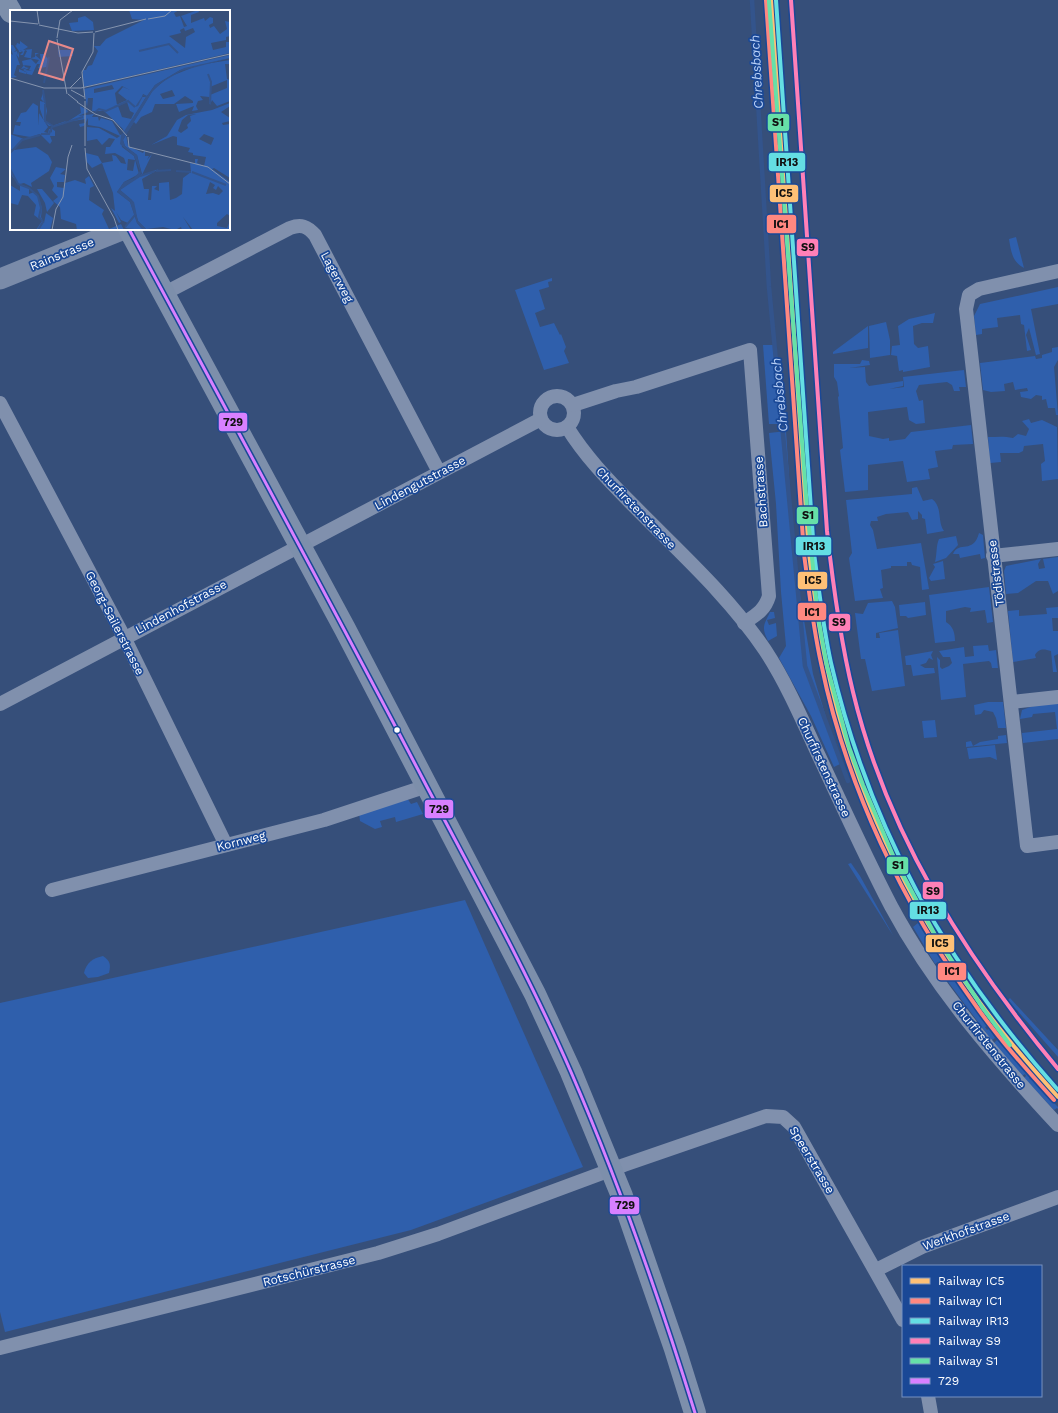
<svg xmlns="http://www.w3.org/2000/svg" width="1058" height="1413" font-family="'Work Sans',sans-serif">
<rect width="100%" height="100%" fill="#364f7a"/>
<g fill="#2f5fac">
<path d="M1016,237L1024,268C1012,262 1011,251 1009,239Z"/>
<path d="M552,278V281L548,282L549,287L539,290L545,309L535,313L540,327L554,323L560,335L561,334L566,347L564,351L569,363L544,370L515,290Z"/>
<path d="M1058,287V304L1031,309L1040,354L1036,355L1029,328L1026,335L1031,350L1027,351L1024,325L1021,324L1020,315L997,318L998,327L982,329V334L976,335L974,316L980,304Z"/>
<path d="M935,313L933,323H922L913,326L914,344L918,348L928,346L930,367L903,372V370L899,371L897,356L891,355L892,346L900,345L898,326L909,319Z"/>
<path d="M886,322L890,340V355L870,358L869,326Z"/>
<path d="M868,326V348L833,354V352Z"/>
<path d="M763,345H775L781,424H769Z"/>
<path d="M1058,347V360L1054,367L1058,415H1056L1055,408H1048L1046,399L1042,400V396L1036,395L1031,399L1021,397L1020,392L1028,391L1027,388L1015,390L1013,382L1004,384L1005,391L991,392L983,390L980,363L1035,356L1036,359L1042,358V355L1052,352V348Z"/>
<path d="M862,360L869,361L870,365L849,368L865,367L866,382L869,386L903,381V386L889,389L904,387L903,377L964,370L966,387H959L960,391H954L952,385L947,382L919,385L916,391L919,401L923,400L925,423L916,424L909,420L907,407L868,412L869,436L883,439L889,438V441L905,439L911,432L971,425L973,444L953,445L952,449L935,451L938,467L928,469L930,479L907,482L903,461L868,465V490L845,492L840,450L843,448L838,397L839,396L837,382L834,377V364H860Z"/>
<path d="M1029,419L1031,423L1042,420L1057,427L1058,479L1042,481L1041,464L1045,461L1043,444L1024,446L1023,451L1019,453H1000L1001,462L990,463L988,437C997,437 1004,436 1013,438L1018,434L1026,436L1029,429L1022,421Z"/>
<path d="M786,431L795,566L813,674L840,764L834,767L811,716L779,658L786,646L781,592L776,504L769,433Z"/>
<path d="M917,487L923,501L932,499C943,507 937,522 944,531L927,534L925,519L922,518V515L918,511V519L912,520L908,512L886,514L877,517L878,521H871L870,525L873,530L877,549L921,543L929,589L922,590L920,567L912,565L911,562H907V566H891V568L881,570L883,588L880,589L883,598L855,601L849,558L852,553L846,500L912,494V488Z"/>
<path d="M979,533L983,535L985,558L981,559L980,554L960,558L959,554H953C959,540 973,555 979,533Z"/>
<path d="M956,536L958,545L946,558L935,562C937,555 936,545 939,539Z"/>
<path d="M1058,557V591L1053,594L1048,581H1036L1018,593L1006,594L1004,571L1006,566L1041,559L1038,564L1039,569L1045,568L1043,559Z"/>
<path d="M943,561L945,579L931,581L929,578L935,567L933,564Z"/>
<path d="M989,587L993,622L987,623L985,610L970,612L971,608L965,607L946,611V622C953,626 955,633 955,641L935,643L929,595Z"/>
<path d="M892,601L895,607L898,628L876,633V638H880L879,633L898,630L905,686L872,691L865,659H861L855,613L863,614L868,603Z"/>
<path d="M925,602L926,615L908,618L906,616H900L899,605Z"/>
<path d="M1058,607V618H1052L1053,631H1058V654L1054,656L1057,672H1053L1051,651C1044,649 1039,648 1035,655L1036,658L1013,662L1008,611L1019,610V616L1047,614L1046,608Z"/>
<path d="M770,612H774L775,618L767,620L769,625L776,623L777,636L768,641C761,627 764,625 770,612Z"/>
<path d="M988,645L989,651L996,650L998,668H992L991,663L989,661L963,664L966,697L941,700L937,657L940,660V667L942,669L949,666L952,663L950,657H943L939,651L964,647L965,657L974,656L973,646Z"/>
<path d="M933,651L931,655L933,660L929,658L926,663L920,665L925,668H934L935,673L913,676L911,665H906L905,656Z"/>
<path d="M988,702H1003L1006,728H998L996,718L993,712L984,710L981,714L975,715L974,705Z"/>
<path d="M1058,703V739L1023,743L1022,733L1057,729L1055,712L1033,714L1032,717L1020,719L1022,710L1033,706Z"/>
<path d="M935,720L937,737L924,738L922,721Z"/>
<path d="M1006,735L1007,743L966,747V742L971,741L973,746L980,742L998,739V736Z"/>
<path d="M995,745L997,760L990,757L969,759L967,748Z"/>
<path d="M407,798L411,804L417,802L423,814L396,822L395,817L380,821L382,827L375,829L360,821L359,813Z"/>
<path d="M851,863L860,876L894,937L848,864Z"/>
<path d="M465,900L583,1167L411,1230L5,1332L0,1312V1003Z"/>
<path d="M918,923L949,973L947,974L949,976H951L987,1026L985,1027L987,1030L989,1029L995,1038L992,1040L993,1042L943,975L938,967L940,965L938,962L935,964L913,927Z"/>
<path d="M103,956C110,961 111,964 109,973L98,977L88,978L84,973C86,963 93,958 103,956Z"/>
<path d="M1010,998L1058,1050V1057L1008,1000Z"/>
<path d="M997,1040L1030,1078L1029,1079L1032,1080L1058,1107V1109L1057,1108L1054,1110L1024,1078L1026,1076L1025,1074L1022,1076L994,1043Z"/>
</g>
<g fill="none" stroke-linecap="round" stroke-linejoin="round">
<path stroke="#33548c" stroke-width="4.5" d="M752,0L769,287L805,666L848,781"/>
<g stroke="#8090ad" stroke-width="14">
<path d="M1058,271L979,289L969,295L966,309L1027,846L1058,842"/>
<path d="M163,294L290,228C301,224 307,226 315,235L439,472"/>
<circle cx="557" cy="413" r="17"/>
<path d="M0,403L124,637L226,845"/>
<path d="M573,405L616,391L636,387L750,350L769,596C765,610 756,615 744,623"/>
<path d="M567,427C585,456 608,480 631,503C677,550 728,595 765,650C786,682 802,719 818,754C842,805 865,856 891,906C935,988 995,1057 1058,1125"/>
<path d="M993,556L1058,549"/>
<path d="M1011,702L1058,697"/>
<path d="M0,704L541,419"/>
<path d="M52,890L324,820L427,786"/>
<path d="M876,1270L922,1247L1058,1197"/>
<path d="M0,1348L378,1253L438,1234L624,1165L766,1116L783,1117L794,1127L903,1320"/>
<path d="M928,1396L931,1413"/>
</g>
<path stroke="#7a8ba9" stroke-width="21" d="M0,279L124,229"/>
<g stroke="#7d8fab" stroke-width="22">
<path d="M4,0L11,12"/>
<path d="M129,229L345,629L535,994L571,1072L622,1196L675,1349L695,1413"/>
</g>
<g stroke="#1a4896" stroke-width="6">
<path id="bus-1" d="M129,229C228,413 328,597 425,783C475,878 528,973 571,1072C619,1183 659,1297 695,1413"/>
</g>
<use href="#bus-1" stroke="#d880ff" stroke-width="3"/>
<g stroke="#1a4896" stroke-width="7">
<path id="rail-1" d="M771,0L809,554C814,590 818,626 826,662C851,784 907,903 980,1003C1004,1036 1031,1067 1058,1097"/>
</g>
<g stroke="#1a4896" stroke-width="7">
<path id="rail-2" d="M766,0L804,554C809,591 813,627 821,663C846,786 903,905 976,1006C999,1039 1027,1070 1054,1100"/>
</g>
<g stroke="#1a4896" stroke-width="7">
<path id="rail-3" d="M776,0L814,553C819,590 823,627 831,663C869,827 946,965 1058,1090"/>
</g>
<g stroke="#1a4896" stroke-width="7">
<path id="rail-4" d="M791,0L827,531C833,585 840,639 853,692C887,834 966,958 1058,1069"/>
</g>
<g stroke="#1a4896" stroke-width="7">
<path id="rail-5" d="M769,1L807,508L818,617L827,666L849,747L863,785L895,860L934,933L982,1007L1010,1045"/>
</g>
<use href="#rail-1" stroke="#fec076" stroke-width="4"/>
<use href="#rail-2" stroke="#ff8880" stroke-width="4"/>
<use href="#rail-3" stroke="#64dee3" stroke-width="4"/>
<use href="#rail-4" stroke="#ff80b7" stroke-width="4"/>
<use href="#rail-5" stroke="#66e0a8" stroke-width="4"/>
</g>
<circle fill="#fff" stroke="#1a4896" stroke-width="1.5" cx="397" cy="730" r="3.5"/>
<g text-anchor="middle" stroke-width="3.5" stroke-linejoin="round" paint-order="stroke">
<g font-size="12" fill="#fff" stroke="#1a4896">
<text transform="translate(62 254) rotate(-22)" y="4">Rainstrasse</text>
<text transform="translate(337 277) rotate(62)" y="4">Lagerweg</text>
<text transform="translate(420 483) rotate(-28)" y="4">Lindengutstrasse</text>
<text transform="translate(761 492) rotate(-94)" y="4">Bachstrasse</text>
<text transform="translate(636 508) rotate(46)" y="4">Churfirstenstrasse</text>
<text transform="translate(996 573) rotate(-97)" y="4">Tödistrasse</text>
<text transform="translate(181 607) rotate(-28)" y="4">Lindenhofstrasse</text>
<text transform="translate(115 623) rotate(63)" y="4">Georg-Sailerstrasse</text>
<text transform="translate(824 767) rotate(65)" y="4">Churfirstenstrasse</text>
<text transform="translate(241 841) rotate(-14)" y="4">Kornweg</text>
<text transform="translate(989 1045) rotate(51)" y="4">Churfirstenstrasse</text>
<text transform="translate(812 1160) rotate(59)" y="4">Speerstrasse</text>
<text transform="translate(966 1231) rotate(-20)" y="4">Werkhofstrasse</text>
<text transform="translate(309 1271) rotate(-14)" y="4">Rotschürstrasse</text>
</g>
<g font-size="13" font-style="italic" fill="#bad1f7" stroke="#1a4896">
<text transform="translate(756 72) rotate(-93)" y="5">Chrebsbach</text>
<text transform="translate(779 395) rotate(-96)" y="5">Chrebsbach</text>
</g>
</g>
<g transform="translate(10 10)">
<rect width="220" height="220" fill="#364f7a"/>
<path d="M119,0H169L164,3L166,7L170,6L174,17L177,16L171,6L188,0L189,2L181,5V13L194,8L195,11L200,7L203,8V13L199,15L200,18L204,16L210,24L217,19L215,11L220,12V26L216,27V30L201,33L203,40L216,37V32H220V43L73,77V60H76L78,56L82,55L88,41L84,36H90L96,29L134,10L122,9ZM174,18L175,21L183,18L185,22L176,27L175,38L159,26L171,23L170,20ZM75,6L83,12L84,20L62,21L59,13L68,12V8ZM10,31L18,37L13,40L22,39L21,48L25,47V43H29L25,45L31,50L30,44H34L38,49L37,57L28,58L30,54H27L22,65L17,64V63L16,64L9,62V59L18,63L13,60L16,58L11,59L14,55L15,57L19,58L15,60L22,61L19,60L21,56L13,55L12,51L21,49L26,54L29,50L14,47L17,41L15,40L13,45H10L13,42L10,40L12,42H9V48L6,44L10,55H7L4,65L7,67L0,68V43L3,45L0,35H3L6,40L4,42L7,41L8,45L9,41L4,34L6,36L7,33L10,34ZM48,40H62L63,46L49,47ZM220,45V48L170,60L145,75L137,86L133,84L132,87H136L114,123L113,119L94,101H82L83,88H78L77,97L74,79ZM102,75L104,79L84,83V79ZM112,76L120,80L113,77L108,83L117,90L104,96L107,95L105,83ZM117,92L120,101L124,103L121,109L112,107L108,96ZM220,50V54H215L217,69L220,70V91L207,96L202,90L200,95L199,87L190,86L193,90L188,91L186,96L188,100L182,101L184,96L169,102L166,94L183,93V91L175,86L164,94H145L142,102L131,107L126,114L124,112L116,124L143,80L159,67L189,55ZM217,70V78L200,85V77ZM162,80L165,86L153,89L150,84ZM33,83L37,101L35,111L42,116L56,111L53,114L39,116L34,111L30,99V91L34,92L31,89ZM23,93L28,96V116L29,103L38,117L34,122L38,123L39,119H40L42,123V119L45,121V126H40L42,131L40,134L30,124L12,130L4,140L26,137L38,145L42,152L39,161L21,173L22,177L14,173L10,174L19,178L24,182L19,179V184L24,182L28,186L32,198L31,207L34,213L36,203L43,208L40,220H26L32,211L24,205L26,195L18,186L12,185L8,195L0,193V175L10,181V176L2,166L0,160V143L3,140L0,139V124L14,129L20,127L3,124L5,115L10,116L11,112H6L11,103L16,102ZM220,93V96L211,102L220,108V111L212,113L213,115L220,114V168L204,158L202,159L220,172V206L217,204L207,213V216L217,218L220,211V220H183L173,207L181,220H172L171,217L165,220L153,217L136,219L128,211L122,190L110,180L132,164L127,145L115,136L113,130L116,125L118,136L133,143L135,140V146H139L137,150L142,144L132,165L149,159L159,160L149,159L132,169L134,179H139L138,190H141L142,176H147L144,179L149,181V173L159,172L160,190L166,188L172,184L173,168L181,162L180,153L185,154V149H188L187,153L194,156L196,147L183,145V143L178,142L180,138L167,135V127L163,126L141,135L157,126L167,110L176,105L202,100ZM186,104L180,106L181,111L177,115L178,118L171,123L168,121L172,110L178,105ZM194,124L204,128L201,135L189,129ZM200,172L205,175L203,178L206,180L208,176L213,181L209,185L203,183L196,184ZM70,96L77,100L78,102L68,106L84,104L82,107H88L89,111L91,108L102,111L110,125L114,124L111,126L112,137L124,146L129,164L114,172L107,182L120,192L127,213L133,220L115,218L118,213L111,210L106,202L111,212L109,213L101,198L105,201L103,183L92,153L103,151L102,145L106,146L111,153L116,154L114,148L105,143L95,144L96,137H100L105,129L99,128L92,135L87,129L77,131V117L89,118L107,128L110,126L90,117L78,115V108L74,116L70,117L69,114L75,113V109L57,112L71,103ZM118,149L125,150L123,161L117,160ZM76,143L88,146L92,153L82,158L76,151ZM46,157L56,159L50,164L55,165L54,172H47V177L54,178L55,173L65,170L76,174L75,169L79,166L84,176L80,178L79,190L94,200L92,204L99,219L111,214L114,220H67L66,214L51,209L50,197L43,191L48,187L42,180L44,176L40,168ZM27,179H32L44,193L37,202L35,193Z" fill="#2f5fac" fill-rule="evenodd"/>
<path d="M220,48L171,61L151,73L142,82L113,130L115,136L127,145L131,163L130,167L110,180L124,192L128,211L137,220H133L127,213L120,192L107,182L114,172L124,168L130,161L124,146L110,134L111,126L136,87L133,86L128,96L125,97L133,85L137,86L145,75L174,58Z" fill="#33548c"/>
<path fill="none" stroke="#33548c" stroke-width="2" d="M129,41L159,34L168,43M198,64L201,72L200,94M34,73L39,47M33,80L35,93M35,94V111L43,116M85,102L89,99L96,101L118,91L125,97M31,124H39L42,117L73,107M0,143L12,130L30,125M0,159L8,174L19,178L28,186L31,198L29,207L33,212L28,220M146,161L161,160M166,161L181,162M182,162L216,175M130,166L145,161M115,217L125,205"/>
<path fill="none" stroke="#8695af" stroke-width="1" d="M27,0L29,14M138,9L155,6L162,0M0,11L28,14M29,15L68,23L83,22M85,22L136,9M47,28L50,10L63,0M47,29L57,84M83,42L84,23M0,68L34,78H71L220,44M60,78L71,67M61,80L74,87M58,84L68,92M75,89L72,62L83,42M67,92L85,104L103,110L117,126M118,127L119,137L198,157L220,174M75,136V91M75,138L77,159L104,208M104,208L108,220M42,220L46,199L53,187L58,147L62,135"/>
<path fill="#e88989" fill-opacity="0.15" stroke="#e88989" stroke-width="2" d="M39,31L63,39L53,70L29,63Z"/>
<rect width="220" height="220" fill="none" stroke="#fff" stroke-width="2"/>
</g>
<g stroke="#1a4896" stroke-width="1.5">
<rect x="767" y="113" width="23" height="19" rx="4" fill="#66e0a8"/>
<rect x="768" y="152" width="38" height="20" rx="4" fill="#64dee3"/>
<rect x="769" y="184" width="30" height="19" rx="4" fill="#fec076"/>
<rect x="766" y="214" width="31" height="20" rx="4" fill="#ff8880"/>
<rect x="796" y="238" width="23" height="19" rx="4" fill="#ff80b7"/>
<rect x="218" y="412" width="30" height="20" rx="4" fill="#d880ff"/>
<rect x="796" y="506" width="23" height="19" rx="4" fill="#66e0a8"/>
<rect x="795" y="536" width="37" height="20" rx="4" fill="#64dee3"/>
<rect x="797" y="571" width="31" height="19" rx="4" fill="#fec076"/>
<rect x="797" y="602" width="30" height="19" rx="4" fill="#ff8880"/>
<rect x="828" y="613" width="23" height="19" rx="4" fill="#ff80b7"/>
<rect x="424" y="799" width="30" height="20" rx="4" fill="#d880ff"/>
<rect x="886" y="856" width="23" height="19" rx="4" fill="#66e0a8"/>
<rect x="922" y="881" width="22" height="19" rx="4" fill="#ff80b7"/>
<rect x="909" y="901" width="38" height="19" rx="4" fill="#64dee3"/>
<rect x="925" y="934" width="30" height="19" rx="4" fill="#fec076"/>
<rect x="937" y="962" width="30" height="19" rx="4" fill="#ff8880"/>
<rect x="609" y="1196" width="31" height="19" rx="4" fill="#d880ff"/>
</g>
<g font-size="11" text-anchor="middle" font-weight="bold" fill="#111">
<text x="778" y="126">S1</text>
<text x="787" y="166">IR13</text>
<text x="784" y="197">IC5</text>
<text x="781" y="228">IC1</text>
<text x="808" y="251">S9</text>
<text x="233" y="426">729</text>
<text x="808" y="519">S1</text>
<text x="814" y="550">IR13</text>
<text x="813" y="584">IC5</text>
<text x="812" y="616">IC1</text>
<text x="839" y="626">S9</text>
<text x="439" y="813">729</text>
<text x="898" y="869">S1</text>
<text x="933" y="895">S9</text>
<text x="928" y="914">IR13</text>
<text x="940" y="947">IC5</text>
<text x="952" y="975">IC1</text>
<text x="625" y="1209">729</text>
</g>
<rect x="902" y="1265" width="140" height="132" fill="#1a4896" stroke="#7691c0"/>
<rect x="910" y="1278" width="20" height="6" fill="#fec076" stroke="#7691c0"/>
<text x="938" y="1285" font-size="12" fill="#ffffff">Railway IC5</text>
<rect x="910" y="1298" width="20" height="6" fill="#ff8880" stroke="#7691c0"/>
<text x="938" y="1305" font-size="12" fill="#ffffff">Railway IC1</text>
<rect x="910" y="1318" width="20" height="6" fill="#64dee3" stroke="#7691c0"/>
<text x="938" y="1325" font-size="12" fill="#ffffff">Railway IR13</text>
<rect x="910" y="1338" width="20" height="6" fill="#ff80b7" stroke="#7691c0"/>
<text x="938" y="1345" font-size="12" fill="#ffffff">Railway S9</text>
<rect x="910" y="1358" width="20" height="6" fill="#66e0a8" stroke="#7691c0"/>
<text x="938" y="1365" font-size="12" fill="#ffffff">Railway S1</text>
<rect x="910" y="1378" width="20" height="6" fill="#d880ff" stroke="#7691c0"/>
<text x="938" y="1385" font-size="12" fill="#ffffff">729</text>
</svg>
